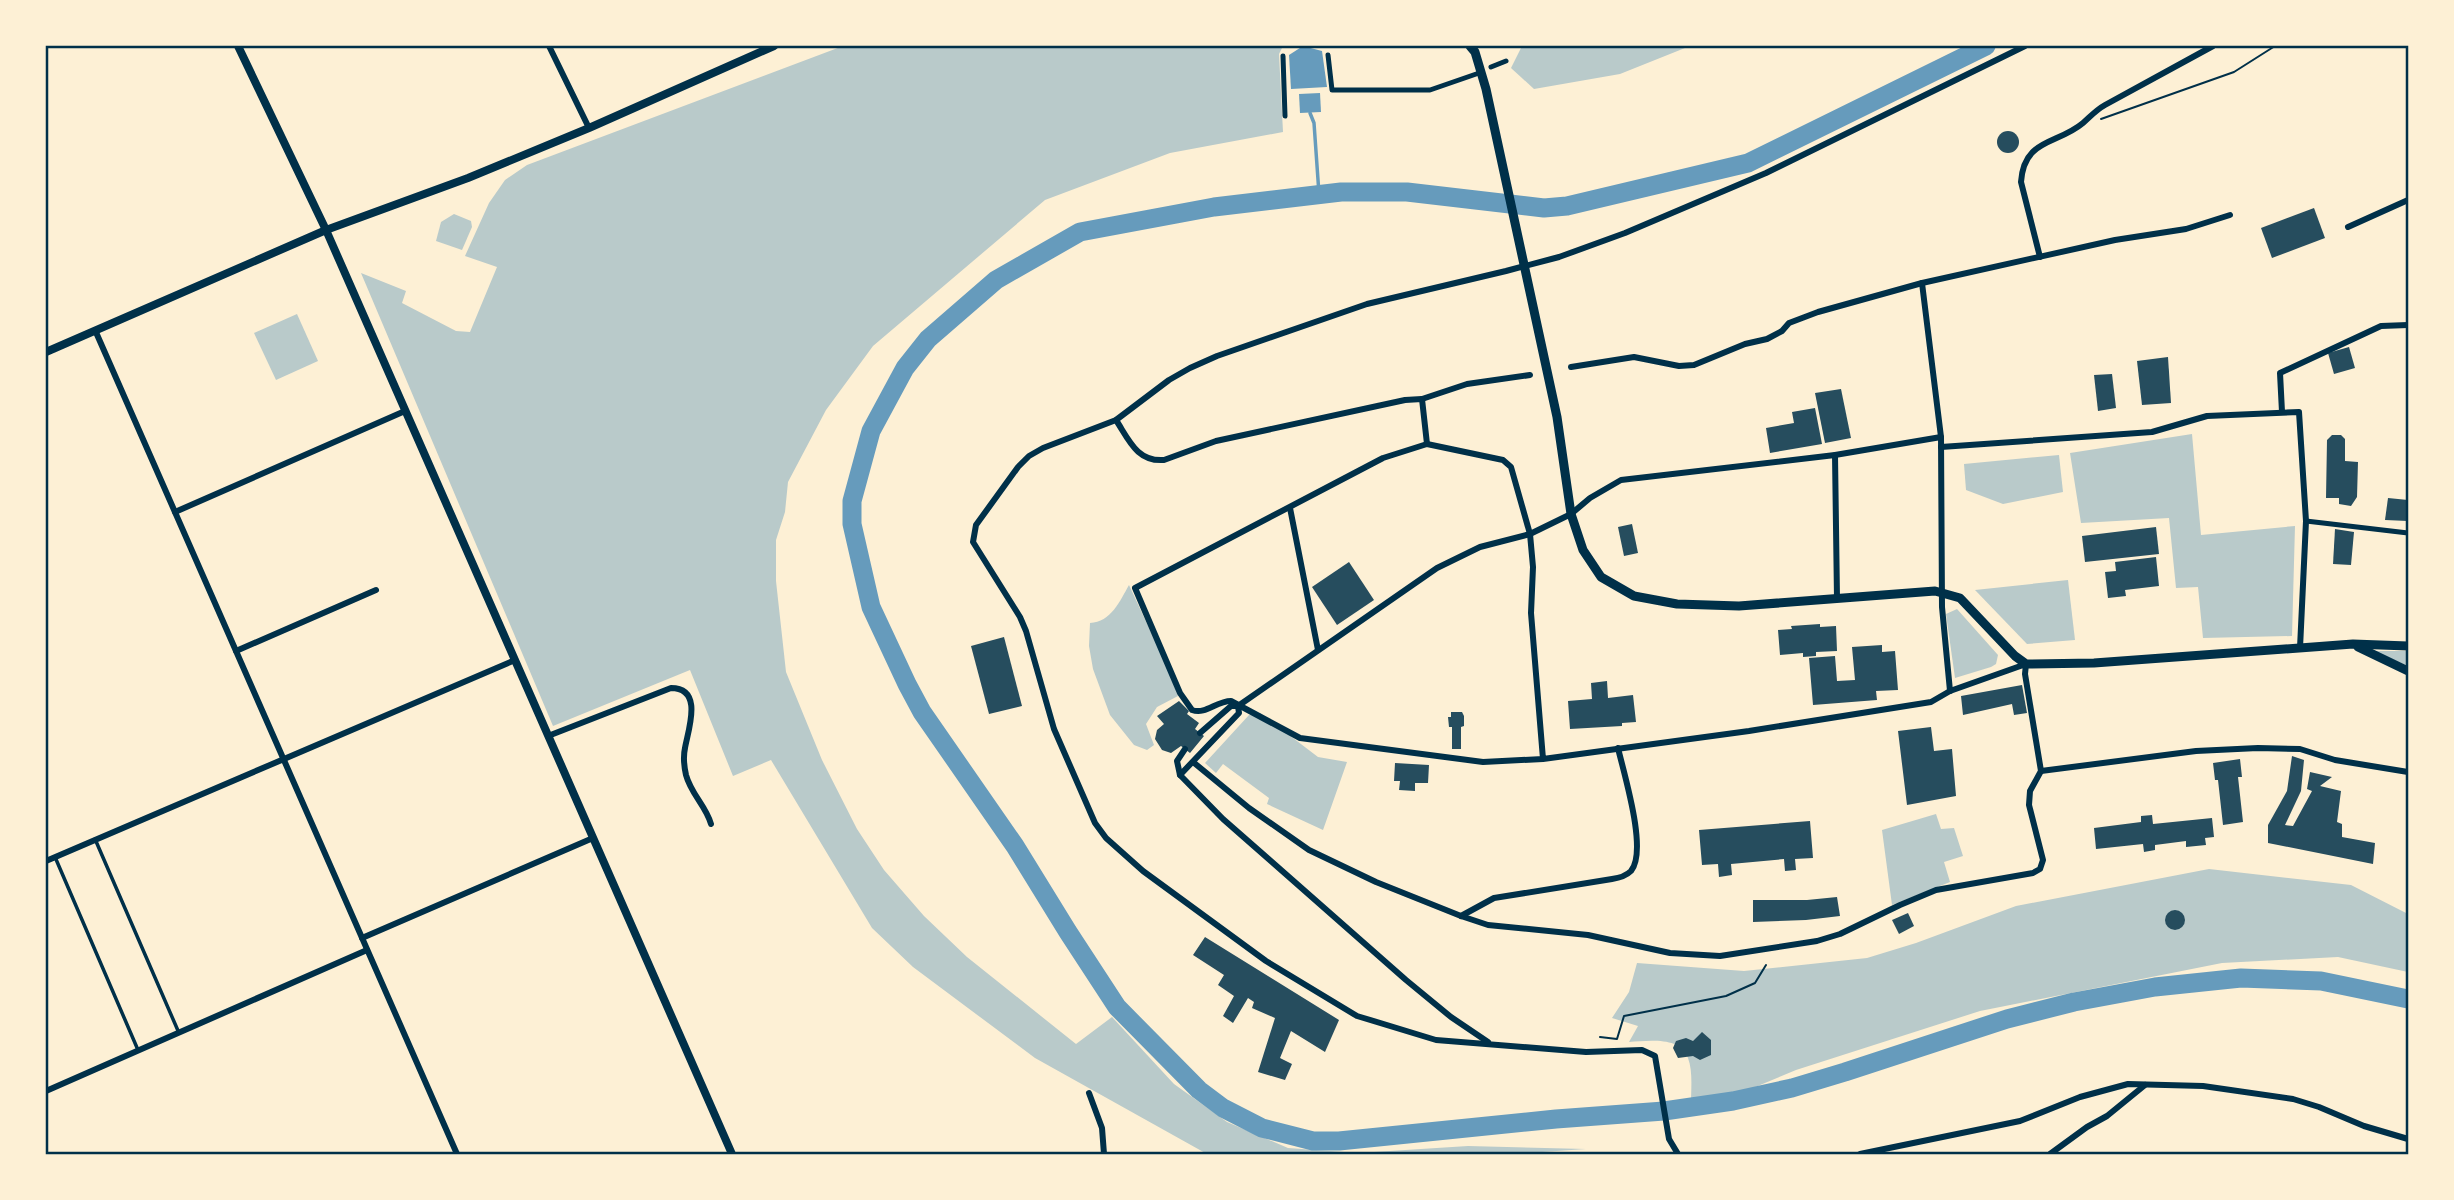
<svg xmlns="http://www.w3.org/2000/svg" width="2454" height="1200" font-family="Bitter,serif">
<rect width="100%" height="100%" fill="#fdf0d5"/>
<g fill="#b9caca">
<path d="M843,46H1283L1279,54L1283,132L1170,153L1045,200L873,346L826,410L788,482L785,512L776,540V581L786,672L822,760L857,829L884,870L924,916L967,957L1076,1044L1112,1017L1174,1084L1227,1122L1288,1148L1358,1153L1468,1146L1586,1149L1513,1154H1207L1035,1058L913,967L872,928L771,760L733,776L690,670L553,726L361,273L406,291L402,303L456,331L470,332L497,267L465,256L489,203L505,180L527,165Z"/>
<path d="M1522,46H1690L1620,74L1534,89L1511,68Z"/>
<path d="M454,214L471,221L472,227L462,250L436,241L441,222Z"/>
<path d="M297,314L318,361L276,380L254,333Z"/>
<path d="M2192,434L2201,535L2295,526L2292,636L2203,638L2198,587L2176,588L2169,518L2081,523L2070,453Z"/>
<path d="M2059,455L2063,492L2003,504L1966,490L1964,464Z"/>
<path d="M2068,580L2075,640L2027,644L1975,590Z"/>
<path d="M1129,585L1163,658L1178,696L1157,707L1146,724L1154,745L1147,750L1134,745L1110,715L1093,669L1089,646L1090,623C1111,622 1120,601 1129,585Z"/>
<path d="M1957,609L1998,655L1996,664L1991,667L1955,678L1946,614Z"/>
<path d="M2374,651H2408V666Z"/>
<path d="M1260,713L1318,757L1347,762L1323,830L1267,804L1269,798L1223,764L1216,773L1205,763L1249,715Z"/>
<path d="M1936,814L1941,829L1954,828L1963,856L1944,862L1950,882L1892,905L1882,830Z"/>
<path d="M2209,869L2351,885L2408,914V972L2338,957L2222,963L1980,1011L1796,1070L1736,1095L1691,1103C1691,1089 1693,1071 1688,1058C1681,1036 1647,1041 1629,1042L1638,1026L1612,1018L1629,992L1637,963L1744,971L1867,958L1916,943L2016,906Z"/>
</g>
<g fill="#669bbc">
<path d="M1303,46L1322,51L1327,87L1291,89L1289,55Z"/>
<path d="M1320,93L1321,112L1300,113L1299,94Z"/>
</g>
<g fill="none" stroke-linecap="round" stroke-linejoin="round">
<path stroke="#669bbc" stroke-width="3.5" d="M1310,113L1314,123L1319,194"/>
<path stroke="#669bbc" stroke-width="19" d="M1986,46L1748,163L1567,206L1544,208L1407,192H1341L1214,207L1080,232L996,280L928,339L905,368L871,431L852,501V524L871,607L907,684L922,712L1015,846L1068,932L1117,1007L1199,1090L1223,1108L1262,1128L1313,1141H1339L1556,1119L1664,1111L1733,1101L1792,1088L1845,1072L2007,1019L2074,1002L2155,987L2241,978L2321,981L2408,999"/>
</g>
<g fill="#264d5e">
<circle cx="2008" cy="142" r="11"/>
<path d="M2314,208L2325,238L2272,258L2261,228Z"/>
<path d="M2349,347L2355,368L2334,374L2328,353Z"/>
<path d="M2168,357L2171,403L2142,405L2137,361Z"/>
<path d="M2112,374L2116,408L2098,411L2094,375Z"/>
<path d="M1841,389L1851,438L1825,443L1815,393Z"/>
<path d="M1815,408L1822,444L1770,453L1766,428L1794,423L1792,412Z"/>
<path d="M2332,435H2341L2345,439V461L2358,462L2357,497L2351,506L2339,504V498H2326L2327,440Z"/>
<path d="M2388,498L2408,500V521L2385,520Z"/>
<path d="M1632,524L1638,553L1624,556L1618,527Z"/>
<path d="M2156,527L2159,554L2085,562L2082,536Z"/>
<path d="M2335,529L2354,532L2351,565L2333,564Z"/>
<path d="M2156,557L2159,586L2125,590L2126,596L2108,598L2105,572L2116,571L2115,562Z"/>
<path d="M1349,562L1374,600L1337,625L1312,587Z"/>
<path d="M1820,624V627L1836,626L1837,651L1816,652V656L1803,657V653L1780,655L1778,630L1792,629L1791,626Z"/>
<path d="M1004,637L1022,706L989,714L971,646Z"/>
<path d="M1882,645V652L1895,651L1898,690L1876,691L1877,700L1813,705L1809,658L1835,656L1837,681L1855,680L1852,647Z"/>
<path d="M1607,681L1608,698L1633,695L1636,722L1622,723V726L1570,729L1568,701L1592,699L1591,683Z"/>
<path d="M2022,685L2027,713L2014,715L2012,704L1963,715L1961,696Z"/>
<path d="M1179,701L1189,711L1187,714L1199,723L1195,729L1204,736L1190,753L1181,746L1171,753L1162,750L1155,739L1157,730L1164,724L1157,716Z"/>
<path d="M1451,712H1462L1464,716V726L1461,727V749H1452V727H1449L1448,717H1451Z"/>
<path d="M1931,727L1934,751L1952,749L1956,796L1907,805L1898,731Z"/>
<path d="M2292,756L2304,760L2301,791L2285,825L2293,826L2312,791L2307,789L2310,772L2332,777L2320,786L2341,791L2337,822L2342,824V837L2375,843L2373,864L2268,843V825L2287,791Z"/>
<path d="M2240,759L2242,777H2238L2243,822L2223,825L2218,780H2215L2213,763Z"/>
<path d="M1395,763L1429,765L1428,783H1415V791L1399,790L1400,781H1394Z"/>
<path d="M2152,815L2153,824L2212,818L2214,837L2205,838L2206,845L2186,847V841L2155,845V850L2144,852L2143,844L2096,849L2094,828L2141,822V816Z"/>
<path d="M1810,821L1813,858L1795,859L1796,870L1785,871L1784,859L1731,864L1732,875L1719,877L1718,864L1702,865L1699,830Z"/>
<path d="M1837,897L1840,916L1806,920L1753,922V900H1807Z"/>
<circle cx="2175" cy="920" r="10"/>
<path d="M1908,913L1914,926L1899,934L1892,920Z"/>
<path d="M1205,937L1339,1020L1325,1052L1291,1031L1280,1058L1292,1064L1285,1080L1258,1072L1275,1018L1252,1008L1254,1002L1248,998L1233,1023L1223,1016L1234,996L1218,985L1224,975L1193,955Z"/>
<path d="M1702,1032L1711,1040V1055L1700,1060L1693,1056L1678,1058L1673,1048L1676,1041L1686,1038L1693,1041Z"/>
</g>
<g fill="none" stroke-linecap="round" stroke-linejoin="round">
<g stroke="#003049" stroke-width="2">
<path d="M2101,119L2234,72L2275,46"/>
<path d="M1600,1037L1617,1039L1624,1016L1726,996L1755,983L1766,965"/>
</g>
<g stroke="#003049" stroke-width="3.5">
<path d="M95,839L179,1033"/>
<path d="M55,857L138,1050"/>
</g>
<g stroke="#003049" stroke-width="5">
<path d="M1328,55L1332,90H1430L1482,72"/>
<path d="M1283,56L1285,116"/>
<path d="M1491,67L1506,61"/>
<path d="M2306,521L2408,533"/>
</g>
<g stroke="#003049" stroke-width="6">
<path d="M549,46L589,128"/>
<path d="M2348,227L2408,200"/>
<path d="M2040,257L2021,182C2024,138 2057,145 2083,123C2091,116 2096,110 2105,105L2213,46"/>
<path d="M1922,283L1941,437L1942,607L1950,691"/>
<path d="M95,330L457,1154"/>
<path d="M1571,367L1634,357L1679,366L1694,365L1745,344L1767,339L1782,331L1789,323L1818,312L1922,283L2115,240L2186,229L2230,215"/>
<path d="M1422,399L1467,384L1530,375"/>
<path d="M2282,412L2280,373L2381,326L2408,325"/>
<path d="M1116,420C1129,440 1137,462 1164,460L1216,441L1405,400L1422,399L1427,444"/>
<path d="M1941,447L2152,432L2207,416L2299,412L2306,521L2300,648"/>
<path d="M1835,455L1837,598"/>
<path d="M1290,508L1318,650"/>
<path d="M175,512L405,411"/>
<path d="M236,651L376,590"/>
<path d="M1200,733L1231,706H1238L1437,568L1480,547L1530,534L1571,514L1590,498L1621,480L1835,455L1941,437"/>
<path d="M548,736L671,688C704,688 688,730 685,748C683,757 684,766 686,775C691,794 706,806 711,824"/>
<path d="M1185,749L1177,761L1180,775L1223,819L1406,980L1451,1017L1488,1042"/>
<path d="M1193,762L1249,808L1309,850L1376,882L1461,916L1488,925L1588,935L1670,953L1720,956L1817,941L1840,934L1900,905L1936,890L2033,873L2040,869L2043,860L2029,805L2030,791L2041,771L2025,674L2026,664L1950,691L1931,702L1749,731L1543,759L1483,762L1300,738L1231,701C1216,701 1206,715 1192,710L1180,693L1135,588L1383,458L1427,444L1503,460L1511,467L1530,534L1533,567L1531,613L1543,759"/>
<path d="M2041,771L2196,751L2258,748L2300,749L2335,760L2408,772"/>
<path d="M1180,775L1239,713L1238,706"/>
<path d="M46,861L515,660"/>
<path d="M1461,916L1494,898L1612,879C1619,878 1626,876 1631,871C1648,851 1624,774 1618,748"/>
<path d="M362,938L593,838"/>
<path d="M46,1091L367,950"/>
<path d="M1089,1093L1102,1128L1104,1154"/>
<path d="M1678,1154L1669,1139L1655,1056L1642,1050L1586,1052L1436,1040L1357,1016L1266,961L1143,871L1106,838L1095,823L1054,729L1026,631L1020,617L973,542L976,525L1018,467L1029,456L1043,448L1116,420L1169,380L1190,368L1217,356L1367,304L1506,271L1559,257L1625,233L1766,173L2025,46"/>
<path d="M1860,1154L2020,1121L2080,1097L2128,1084L2203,1086L2293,1099L2319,1107L2364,1126L2408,1139"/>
<path d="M2050,1154L2087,1127L2107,1116L2145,1085"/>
</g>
<g stroke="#003049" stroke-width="8">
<path d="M238,46L326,230L732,1154"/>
<path d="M46,352L326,230L468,178L589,128L774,46"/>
</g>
<g stroke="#003049" stroke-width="9">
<path d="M1470,46L1475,52L1486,89L1557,417L1571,514L1583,550L1601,577L1634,596L1677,604L1739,606L1935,591L1960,598L2015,656L2026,664L2094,663L2353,644L2408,646"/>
<path d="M2358,647L2408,671"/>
</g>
</g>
<rect width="2454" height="1200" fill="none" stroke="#fdf0d5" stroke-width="94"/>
<rect x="47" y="47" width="2360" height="1106" fill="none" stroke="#003049" stroke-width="2.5"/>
</svg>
